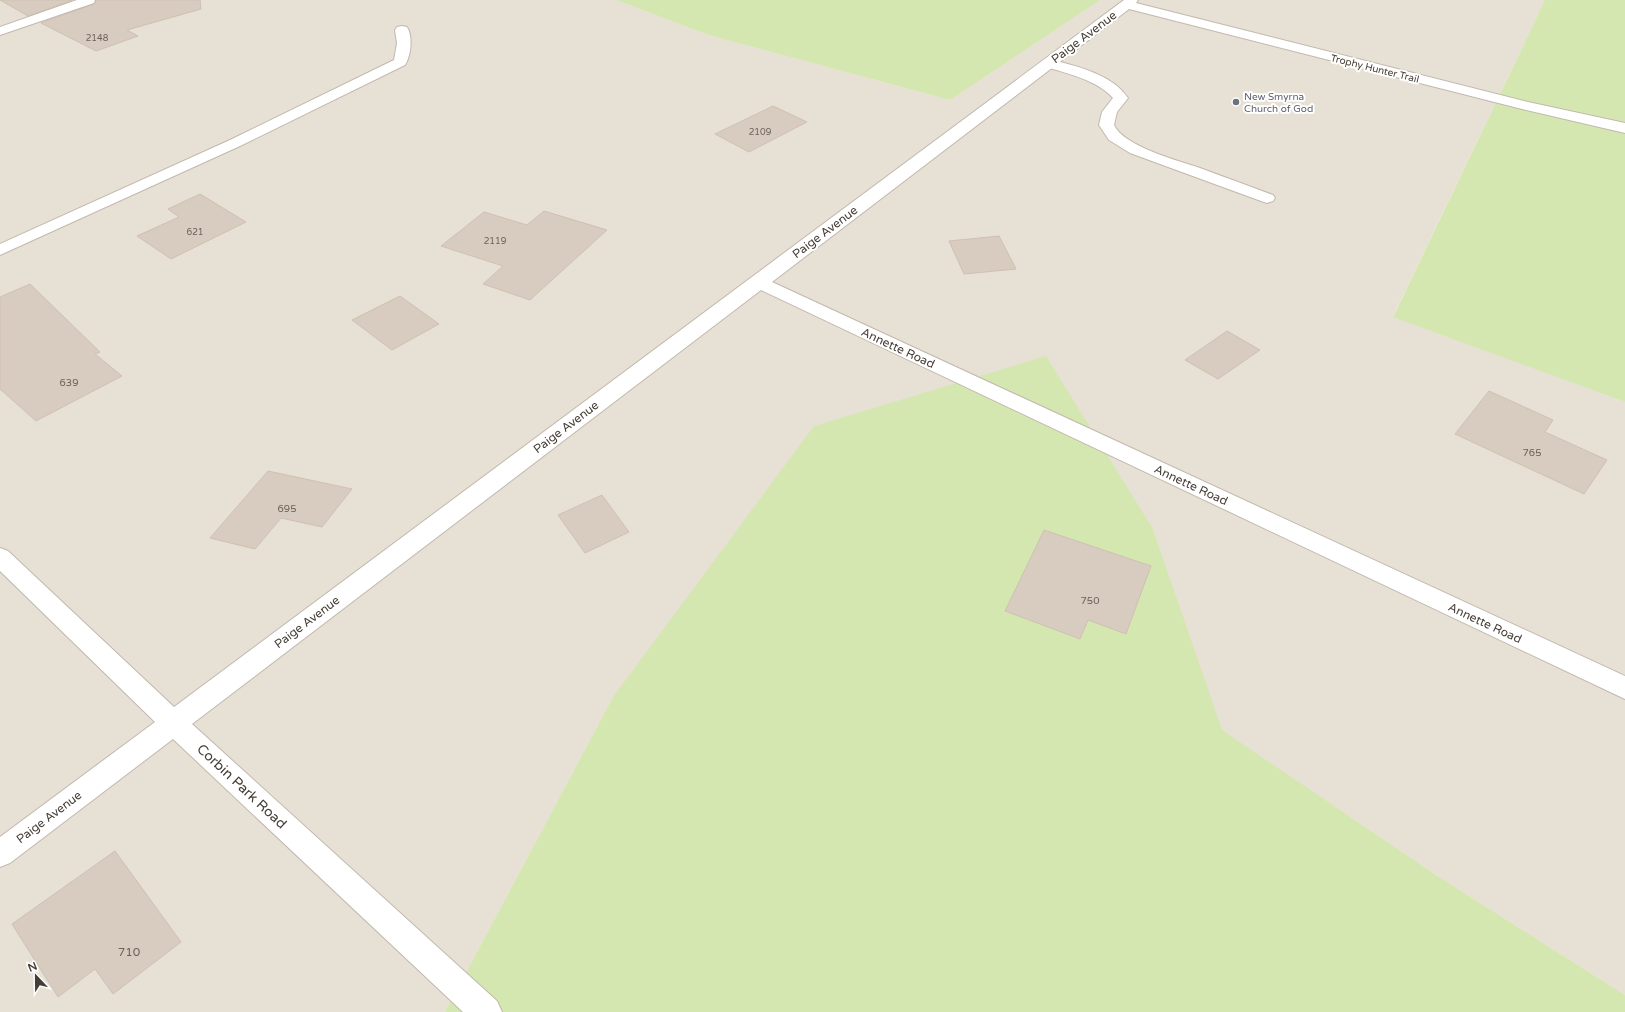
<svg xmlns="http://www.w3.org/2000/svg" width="1625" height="1012" font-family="'Varela Round',sans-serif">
<rect width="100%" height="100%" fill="#f3eee7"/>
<path fill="#e7e0d5" d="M0,0H616L708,35L950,100L1100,0H1545L1393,316L1625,402V995L1436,875L1221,730L1153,529L613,697L445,1012H0Z"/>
<g fill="#d5e7b0">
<path d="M616,0H1100L950,100L708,35Z"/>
<path d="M1545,0H1625V402L1393,317Z"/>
<path d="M1046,356L1153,529L1222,730L1436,875L1625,995V1012H445L613,697L814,426Z"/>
</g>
<g fill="#d8ccc0" stroke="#d0c0b0">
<path d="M0,0H72L28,16Z"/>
<path d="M96,0H200L201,9L127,30L138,36L96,51L41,23L94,4Z"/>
<path d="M773,106L807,122L749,152L715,134Z"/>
<path d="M200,194L246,222L171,259L137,236L179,217L168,209Z"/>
<path d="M544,211L607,230L530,300L483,284L503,266L441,246L484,212L527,225Z"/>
<path d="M999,236L1016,269L964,274L949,241Z"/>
<path d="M30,284L100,352L95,354L122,376L36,421L0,389V297Z"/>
<path d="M400,296L439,324L392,350L352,320Z"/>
<path d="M1227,331L1260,350L1218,379L1185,360Z"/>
<path d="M1489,391L1553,420L1545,432L1607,460L1584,494L1455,434Z"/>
<path d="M268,471L352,489L322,527L281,518L255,549L210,538Z"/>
<path d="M602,495L629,532L585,553L558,515Z"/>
<path d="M1044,530L1151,566L1126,634L1088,620L1080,639L1005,611Z"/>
<path d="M115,851L181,942L113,994L95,969L58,997L12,924Z"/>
</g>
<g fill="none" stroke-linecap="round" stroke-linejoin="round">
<g stroke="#c2b8ad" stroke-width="2">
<g id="lane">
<path d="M402,26L407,27C413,36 411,56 405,65L240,146L0,255V244L230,140L394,60L397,43L395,30L397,27Z"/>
<path d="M1049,59C1076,66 1112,74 1128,98L1117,112L1114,125C1123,146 1179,161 1200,168C1224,177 1249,186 1273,195L1275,198L1273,201L1267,203L1261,201L1130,153L1109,140L1099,125L1102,112L1113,98C1096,79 1067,74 1044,66L1042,63L1044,60Z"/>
</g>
</g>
<g stroke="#c2b8ad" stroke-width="2">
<g id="street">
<path d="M77,0H95L94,3L0,35V27Z"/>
<path d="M1124,0H1138L1136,3L1528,102L1625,123V133L1522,109L1129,9L772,282L1625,676V699L761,290L192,724L497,1001L502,1012H463L173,739L10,863L0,867V837L155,722L0,571V548L8,551L174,707Z"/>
</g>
</g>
<use href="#lane" fill="#fff" fill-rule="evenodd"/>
<use href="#street" fill="#fff" fill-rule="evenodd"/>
</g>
<circle fill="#6b7280" stroke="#fff" stroke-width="1.5" cx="1236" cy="102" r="4"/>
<g text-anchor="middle" stroke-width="4" stroke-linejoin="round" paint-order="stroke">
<g font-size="9" fill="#6a6258">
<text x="97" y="41">2148</text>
<text x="760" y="135">2109</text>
<text x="195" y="235">621</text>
<text x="495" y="244">2119</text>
</g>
<g font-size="10" fill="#463e36" stroke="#fff">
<text transform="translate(1375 68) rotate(14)" y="4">Trophy Hunter Trail</text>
</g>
<g font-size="10" fill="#5b616d" stroke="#fff" text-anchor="start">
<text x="1244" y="100">New Smyrna<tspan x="1244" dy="12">Church of God</tspan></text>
</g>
<g font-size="10" fill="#6a6258">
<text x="69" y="386">639</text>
<text x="1532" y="456">765</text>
<text x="287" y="512">695</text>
<text x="1090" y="604">750</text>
</g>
<g font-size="12" fill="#463e36" stroke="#fff">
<text transform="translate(1084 37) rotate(-37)" y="4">Paige Avenue</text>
<text transform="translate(825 232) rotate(-37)" y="4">Paige Avenue</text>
<text transform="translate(898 348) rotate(25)" y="4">Annette Road</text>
<text transform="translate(566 427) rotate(-37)" y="4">Paige Avenue</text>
<text transform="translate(1191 485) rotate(25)" y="4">Annette Road</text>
<text transform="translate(307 622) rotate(-37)" y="4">Paige Avenue</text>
<text transform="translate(1485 623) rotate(25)" y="4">Annette Road</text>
<text transform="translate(49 817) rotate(-37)" y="4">Paige Avenue</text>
</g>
<g font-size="12" fill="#6a6258">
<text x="129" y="956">710</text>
</g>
<g font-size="14" fill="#463e36" stroke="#fff">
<text transform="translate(242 786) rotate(43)" y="5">Corbin Park Road</text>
</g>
</g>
<g transform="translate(36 976) rotate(338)" stroke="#ffffff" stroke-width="3" paint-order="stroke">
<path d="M0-3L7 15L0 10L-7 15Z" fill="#463e36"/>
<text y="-6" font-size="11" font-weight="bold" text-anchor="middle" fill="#463e36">N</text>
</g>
</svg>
